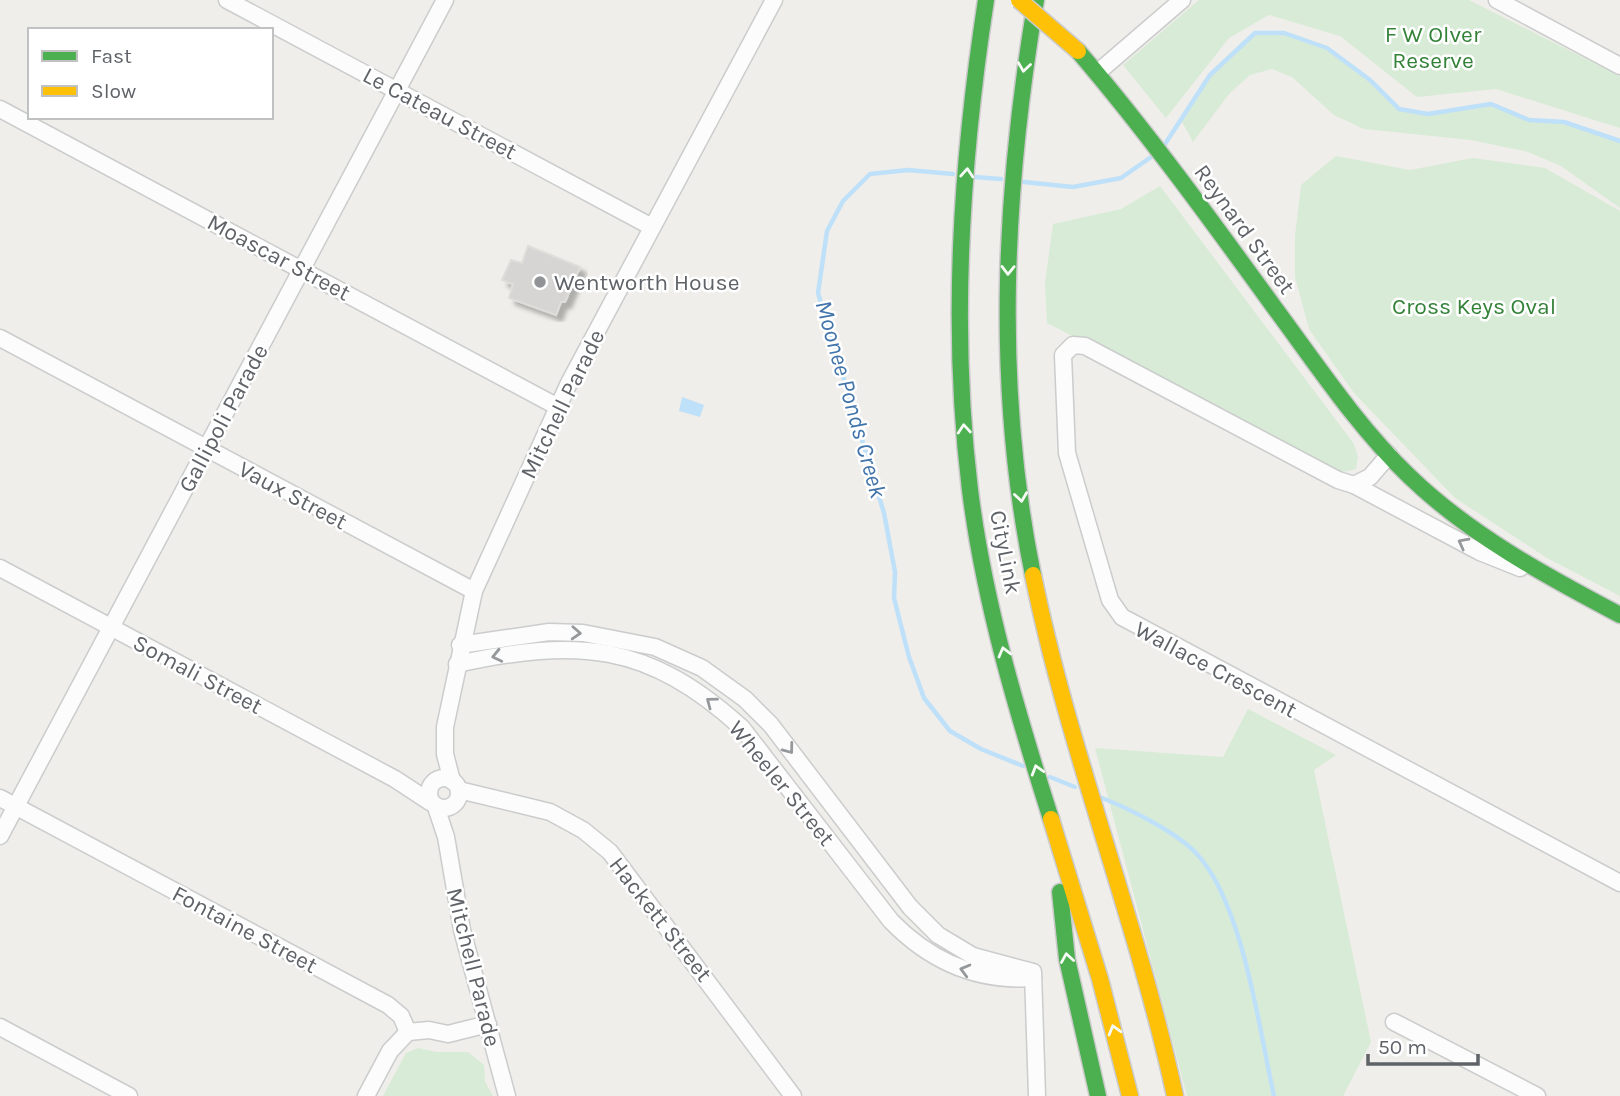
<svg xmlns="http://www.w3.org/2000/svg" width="1620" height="1096" font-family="Karla,sans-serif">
<defs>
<filter id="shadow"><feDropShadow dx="6" dy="6" stdDeviation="2" flood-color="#0004"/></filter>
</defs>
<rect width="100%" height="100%" fill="#efeeea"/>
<g fill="#d8ebd6">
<path d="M1199,0H1469L1620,76V128L1496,89L1417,97L1340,36L1269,15L1229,38L1166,118L1123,65Z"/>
<path d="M1255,33H1284L1327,48L1370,80L1399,109L1428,114L1491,104L1529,120L1564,122L1620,141V208L1561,166L1528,152L1471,140L1364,129L1334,115L1292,77L1272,69L1250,75L1229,94L1193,142L1181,120L1210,75Z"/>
<path d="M1336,156L1410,170L1473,158L1545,168L1620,211V596L1547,558L1455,498L1354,393L1309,329L1295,277V236L1301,185Z"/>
<path d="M1160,186L1354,444L1358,457L1356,469L1339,473L1047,323L1045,283L1053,224L1121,209Z"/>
<path d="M1248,709L1336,755L1314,770L1371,1042L1343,1096H1187L1095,748L1223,757Z"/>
<path d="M418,1048L437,1052H468L484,1065L485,1082L493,1096H383L406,1053Z"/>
</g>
<path fill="#bfe0f9" d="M682,397L704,405L700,417L679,411Z"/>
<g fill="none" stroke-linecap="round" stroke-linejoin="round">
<g stroke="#bfe0f9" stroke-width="4.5">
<path d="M1165,144L1210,75L1255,33H1284L1327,48L1370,80L1399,109L1428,114L1491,104L1529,120L1564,122L1620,141"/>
<path d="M953,174L908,170L870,174L843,201L827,231L818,293L884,513L895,572L894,598L909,657L924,698L950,731L981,749L1023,766"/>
<path d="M975,177L1001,179"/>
<path d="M1024,182L1073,187L1121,178L1154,155"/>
<path d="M1050,777L1075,787"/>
<path d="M1102,798C1130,809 1174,831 1195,852C1243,901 1259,1029 1274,1096"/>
</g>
</g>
<path fill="#d6d5d3" stroke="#deddd9" stroke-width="2" filter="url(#shadow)" d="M528,246L580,267L565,302H561L556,315L509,298L513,284L502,280L511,260L522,263Z"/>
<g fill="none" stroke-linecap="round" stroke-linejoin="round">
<g stroke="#cbcccc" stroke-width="19">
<g id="street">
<path d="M227,0L652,227"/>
<path d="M1497,0L1620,66"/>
<path d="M1097,73L1182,0"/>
<path d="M0,109L558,407"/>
<path d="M0,338L474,591"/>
<path d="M1389,455L1370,477L1354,485L1338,480L1085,346L1073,345L1063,355L1067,453L1110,600L1122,617L1620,883"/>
<path d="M1354,485L1480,552L1520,568"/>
<path d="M0,568L395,779L430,802"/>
<path d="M460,645L549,632L583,633L655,647L702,668L745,699L771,725L910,907L938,935L973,956L1033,972L1037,1096"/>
<path d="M457,664C578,638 647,642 742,728L891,921C930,961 976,982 1033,978"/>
<circle cx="444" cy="793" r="15"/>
<path d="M452,781L445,754V727L474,591L569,383L774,0"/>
<path d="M459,790L550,812L583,830L610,852L793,1096"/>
<path d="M0,798L388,1005L401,1016L408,1032L429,1030L448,1034L488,1024"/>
<path d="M436,807L446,837L462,930L507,1096"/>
<path d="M0,836L445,0"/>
<path d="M1394,1022L1537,1096"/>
<path d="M0,1027L129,1096"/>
<path d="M366,1096L390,1051L408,1032"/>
</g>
</g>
<g stroke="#cacacb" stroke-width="19">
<g id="fast">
<path d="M986,0C961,162 950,327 970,490C984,602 1017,712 1051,819"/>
<path d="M1078,51C1148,133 1211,220 1274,307C1317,365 1357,426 1409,476C1470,535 1546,576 1620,615"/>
<path d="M1033,575C994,385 1004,190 1036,0"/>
<path d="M1060,892L1067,959L1098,1096"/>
</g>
</g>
<g stroke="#cacacb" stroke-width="19">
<g id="slow">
<path d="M1033,575C1069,752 1137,920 1175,1096"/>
<path d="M1051,819L1100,979L1130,1096"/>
</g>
</g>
<use href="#street" stroke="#fdfcfc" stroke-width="16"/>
<use href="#fast" stroke="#4caf50" stroke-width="16"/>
<use href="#slow" stroke="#ffc107" stroke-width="16"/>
<g stroke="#cacacb" stroke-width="19" stroke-linecap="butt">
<path id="slow-bridge" d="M1019,0L1078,51"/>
</g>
<use href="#slow-bridge" stroke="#ffc107" stroke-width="16"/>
</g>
<defs><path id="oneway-chevron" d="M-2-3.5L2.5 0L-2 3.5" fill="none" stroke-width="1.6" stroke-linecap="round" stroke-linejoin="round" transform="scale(1.75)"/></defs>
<g stroke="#f6fbf6">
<use href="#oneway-chevron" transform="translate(1024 67) rotate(98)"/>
<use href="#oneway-chevron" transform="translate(967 173) rotate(-86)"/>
<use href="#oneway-chevron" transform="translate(1008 270) rotate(91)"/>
<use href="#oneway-chevron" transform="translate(964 429) rotate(-95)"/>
<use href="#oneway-chevron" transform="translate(1021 497) rotate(82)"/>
<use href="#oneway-chevron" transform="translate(1004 652) rotate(-105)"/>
<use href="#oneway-chevron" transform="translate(1037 770) rotate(-107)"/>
<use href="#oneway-chevron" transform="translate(1067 958) rotate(-99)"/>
<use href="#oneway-chevron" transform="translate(1114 1030) rotate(-106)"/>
</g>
<g stroke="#96999c">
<use href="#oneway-chevron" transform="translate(1463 543) rotate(-152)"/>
<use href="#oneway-chevron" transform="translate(576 633) rotate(3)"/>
<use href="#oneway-chevron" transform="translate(497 656) rotate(167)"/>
<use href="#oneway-chevron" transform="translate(711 702) rotate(-143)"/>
<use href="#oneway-chevron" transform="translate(789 749) rotate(53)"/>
<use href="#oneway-chevron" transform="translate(965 970) rotate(-165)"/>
</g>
<circle fill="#919496" stroke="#fff" stroke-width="2.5" cx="540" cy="282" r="7"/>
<g text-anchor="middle" stroke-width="5" stroke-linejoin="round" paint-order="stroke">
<g font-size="23" fill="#348238" stroke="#fff">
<text x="1433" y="42">F W Olver<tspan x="1433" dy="26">Reserve</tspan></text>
<text x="1474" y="314">Cross Keys Oval</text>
</g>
<g font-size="23" fill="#5f6368" stroke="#fff">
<text transform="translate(440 113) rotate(28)" y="8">Le Cateau Street</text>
<text transform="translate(1245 229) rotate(54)" y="8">Reynard Street</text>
<text transform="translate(279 257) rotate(28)" y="8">Moascar Street</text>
<text transform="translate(562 404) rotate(-64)" y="8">Mitchell Parade</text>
<text transform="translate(223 418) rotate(-62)" y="8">Gallipoli Parade</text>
<text transform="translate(293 495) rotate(28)" y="8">Vaux Street</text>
<text transform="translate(1006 552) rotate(79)" y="8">CityLink</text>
<text transform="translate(1216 669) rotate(28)" y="8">Wallace Crescent</text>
<text transform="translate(198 674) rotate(28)" y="8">Somali Street</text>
<text transform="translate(782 783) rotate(51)" y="8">Wheeler Street</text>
<text transform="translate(661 919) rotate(52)" y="8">Hackett Street</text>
<text transform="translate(245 929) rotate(28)" y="8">Fontaine Street</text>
<text transform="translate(474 967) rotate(76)" y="8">Mitchell Parade</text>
</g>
<g font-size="23" fill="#5f6368" stroke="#fff" text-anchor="start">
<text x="554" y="290">Wentworth House</text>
</g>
<g font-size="24" font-style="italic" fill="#4174aa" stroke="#fff">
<text transform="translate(851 399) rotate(74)" y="8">Moonee Ponds Creek</text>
</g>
</g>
<rect x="28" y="28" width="245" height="91" fill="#ffffff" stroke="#bfc1c3" stroke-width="2"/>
<rect x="42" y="51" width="35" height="10" fill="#4caf50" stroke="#bfc1c3" stroke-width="2"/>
<text x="91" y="63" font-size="21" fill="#5f6368">Fast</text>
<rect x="42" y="86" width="35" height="10" fill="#ffc107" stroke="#bfc1c3" stroke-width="2"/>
<text x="91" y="98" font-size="21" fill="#5f6368">Slow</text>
<path d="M1368 1054v10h110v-10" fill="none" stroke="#5f6368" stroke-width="3.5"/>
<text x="1378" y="1054" font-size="21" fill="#5f6368" stroke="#ffffff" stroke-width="5" paint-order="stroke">50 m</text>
</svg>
